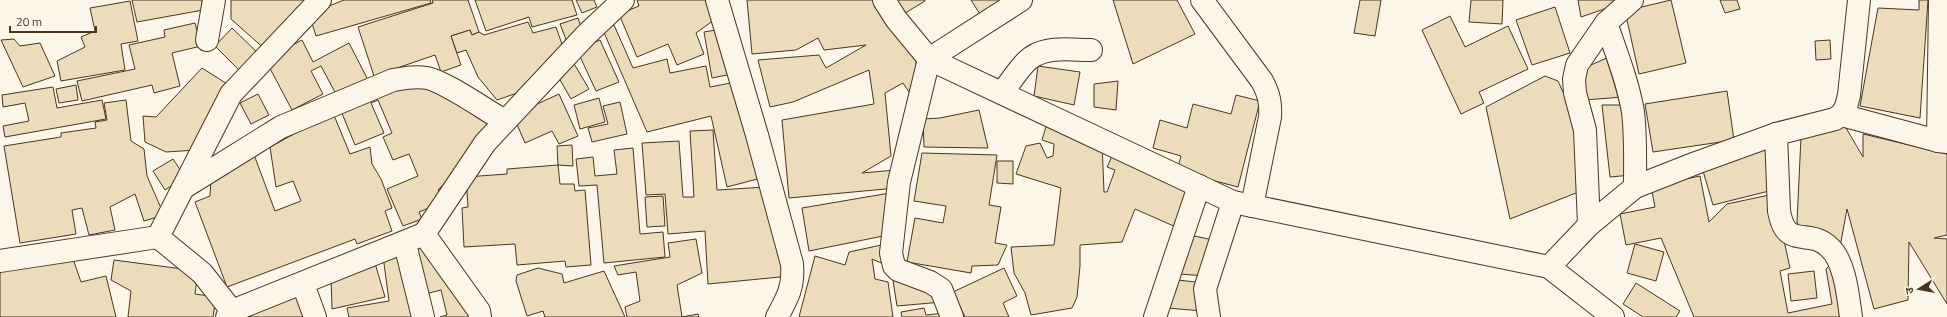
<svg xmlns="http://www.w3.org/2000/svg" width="1947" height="317" font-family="'Titillium Web','Noto Sans Devanagari',sans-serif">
<rect width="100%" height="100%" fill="#fbf6e9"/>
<g fill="#ecdcbc" stroke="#4a3520">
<path d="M132,0H202L203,10L137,22Z"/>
<path d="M231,0H307L267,51L231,19Z"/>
<path d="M344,0H430L431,3L316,36L309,14Z"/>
<path d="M432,0H468L479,32L472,35L470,30L451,36L461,65L441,72L435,55L374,76L358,27L433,3Z"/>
<path d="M475,0H572L577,15L532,27L529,17L486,31Z"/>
<path d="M576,0H594L597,7L582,13Z"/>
<path d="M637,0H709L714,20L696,33L704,54L677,65L668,44L637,57L619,14L639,6Z"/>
<path d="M747,0H874L917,56L914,80L909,92L903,83L885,93L891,156L862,173L895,170L896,188L789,198L782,120L874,104L869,70L793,102L770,107L758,60L819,55L826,68L866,45L824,50L818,38L796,50L752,54Z"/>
<path d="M893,0H925V1L902,15Z"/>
<path d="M971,0H1013L983,19Z"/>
<path d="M1113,0H1177L1195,34L1133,64Z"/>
<path d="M1360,0H1381L1375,36L1354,33Z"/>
<path d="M1471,0H1503L1502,24L1469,22Z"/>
<path d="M1578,0H1616V5L1581,17Z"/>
<path d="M1671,0L1686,63L1639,74L1625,11Z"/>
<path d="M1720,0H1737L1740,9L1725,13Z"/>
<path d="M1919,0H1928L1920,118L1860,106L1878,8L1919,10Z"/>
<path d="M130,1L138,41L121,44L125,70L61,81L57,61L85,47L81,37L95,31L90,8Z"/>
<path d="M1555,7L1570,53L1532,65L1516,20Z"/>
<path d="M1450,16L1465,47L1508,26L1528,69L1479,92L1484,103L1461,114L1422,30Z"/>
<path d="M578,18L584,35L567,42L560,24Z"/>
<path d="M528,22L533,33L556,27L565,53L520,92L497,100L478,77L466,50L457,53L451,36L470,30L472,35L479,32L484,35Z"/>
<path d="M195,23L201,46L172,53L180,86L154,93L152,85L82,101L77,81L135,69L129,45L165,37L164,30Z"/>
<path d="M614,25L633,68L667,59L670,73L706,66L710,87L736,82L765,177L727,187L711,116L647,132L602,28Z"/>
<path d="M232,28L262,57L244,75L215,46Z"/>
<path d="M722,29L732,74L712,78L704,32Z"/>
<path d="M14,39L20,46L40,43L55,76L23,87L1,40Z"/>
<path d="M302,40L313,62L349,43L368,80L337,96L321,66L311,71L323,94L292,110L265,59Z"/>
<path d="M600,40L619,82L596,91L577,50Z"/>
<path d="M1830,40L1831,59L1816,60L1815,41Z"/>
<path d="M1609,57L1622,97L1585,100L1582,69Z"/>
<path d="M573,62L589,89L571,99L556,73Z"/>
<path d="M1038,66L1080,72L1074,105L1034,96Z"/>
<path d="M202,68L232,87L196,150L166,152L145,142L143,116L156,117Z"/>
<path d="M1545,76L1558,81L1579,127L1581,191L1510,219L1486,107Z"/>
<path d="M1118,81L1116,110L1094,107V84Z"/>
<path d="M409,82L454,97L495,123L458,169L438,190L443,202L419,212L422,219L403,226L387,189L418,176L409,154L393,160L383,137L392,133L378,100L371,103L384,133L355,145L339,106Z"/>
<path d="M76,85L78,100L59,103L56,89Z"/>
<path d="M53,87L57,108L102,100L106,119L5,137L3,126L29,121L25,103L3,107L2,95Z"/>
<path d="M1727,91L1734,140L1653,152L1645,104Z"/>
<path d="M258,94L269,115L251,124L240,103Z"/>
<path d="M559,94L578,136L559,144L552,131L525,143L513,115Z"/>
<path d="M1236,95L1260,101L1238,187L1177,171L1181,156L1153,148L1160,120L1187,128L1193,104L1231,114Z"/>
<path d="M599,98L605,122L580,129L574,105Z"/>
<path d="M126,100L131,141L144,149L147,176L164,215L144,221L135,194L110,207L115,230L89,235L82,208L72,210L76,234L20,243L4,146L61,137V133L96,128L95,122L107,120L104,103Z"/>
<path d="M620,102L627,134L592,142L588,128L608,124L603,106Z"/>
<path d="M1602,105H1627L1632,175L1610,177Z"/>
<path d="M979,110L988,148L924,147L923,119L940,118Z"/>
<path d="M333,113L350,154L370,147L372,164L381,179L392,208L385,211L392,231L357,244L355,239L227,287L195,202L210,196L211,179L253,152L275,211L301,201L293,181L276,187L270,147Z"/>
<path d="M1048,120L1102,143L1104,192H1107L1115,170L1107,167L1114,152L1188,189L1176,227L1135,209L1122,242L1080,245V266L1077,297L1072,308L1031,315L1025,293L1014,273L1011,247L1054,245L1061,188L1016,174L1026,146L1040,143L1047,158L1053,156L1054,144L1042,140Z"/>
<path d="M1842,121L1863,157V134L1947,154V235L1934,238L1947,239V304L1909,242L1908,300L1874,309L1847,209L1840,247L1801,231L1797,222L1801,137Z"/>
<path d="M713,130L717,190L766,187L790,276L708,284L705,231L668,234L665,194L646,195L642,143L679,141L683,197H694L690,131Z"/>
<path d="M1772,143L1773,190L1713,205L1701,164Z"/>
<path d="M572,145L573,166L558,165L557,146Z"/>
<path d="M633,148L640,234L663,232L665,257L604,263L597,185L579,186L576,159L593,157L595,176L617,174L614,150Z"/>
<path d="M922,153L997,155L989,205L1001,207L995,243L1007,245L998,265L972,266L971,273L907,262L915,218L943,223L946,206L914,201Z"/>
<path d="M173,159L185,177L165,190L153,171Z"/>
<path d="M997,161H1013V184L997,183Z"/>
<path d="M558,165L560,184H574L575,191L585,190L591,265L566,267L565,261L517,265L515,244L464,247L462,208L468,207L466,177L507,174V169Z"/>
<path d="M1700,176L1709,222L1727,204L1774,194L1790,268L1780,271L1788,313L1832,304L1826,269L1833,262L1844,317H1694L1661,238L1626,245L1620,214L1655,207L1651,186Z"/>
<path d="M890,193L888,235L809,251L802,208Z"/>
<path d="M663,196L665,226L647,227L645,197Z"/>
<path d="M1185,234L1218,241L1206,276L1179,274Z"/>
<path d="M696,239L702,273L677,285L682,317L698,314L699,317H627L625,307L640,301L636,272L618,275L614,266L670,257L668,243Z"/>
<path d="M424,241L454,282L469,317H440L447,315L441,290L421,295L408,244Z"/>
<path d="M886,244V265L872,259L875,279L888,282L893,317H799L815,256L845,265L849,252Z"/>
<path d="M1635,244L1664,252L1656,281L1627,273Z"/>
<path d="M71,253L81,282L106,276L116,317H0V267Z"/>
<path d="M402,253L419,317H349L347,308L389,301L383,256Z"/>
<path d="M114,260L198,271L195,294L216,297L213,317H128L131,291L111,280Z"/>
<path d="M374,260L385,297L332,309L331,277Z"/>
<path d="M538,268L562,274L564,283L604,271L625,317H545L543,311L527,316L516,281L517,275Z"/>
<path d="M1004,268L1017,296L1003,303L1009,317H965L953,292Z"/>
<path d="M1814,271L1817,298L1791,301L1788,274Z"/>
<path d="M1169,279L1204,283L1203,311L1167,308Z"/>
<path d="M893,280L926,285L942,302L897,306Z"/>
<path d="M1636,283L1680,311L1676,317H1643L1623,304Z"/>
<path d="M300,293L308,317H248L246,311Z"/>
<path d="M924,308L926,315L945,313L947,317H902L901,312Z"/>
</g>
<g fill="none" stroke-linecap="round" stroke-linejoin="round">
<g stroke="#4a3520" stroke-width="24">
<g id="minor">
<path d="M717,0L757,135L792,264C794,286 788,297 777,317"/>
<path d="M884,0L896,19L929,59L1233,202L1549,267L1613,317"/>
<path d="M1202,0L1262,81C1269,94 1271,103 1270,117L1252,206"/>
<path d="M1606,23C1616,52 1628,82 1633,112C1636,137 1635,162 1635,187"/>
<path d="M207,40L214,0"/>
<path d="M1002,93C1009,84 1023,62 1032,57C1048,46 1073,50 1091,50"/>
<path d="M1841,115L1938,141L1947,142"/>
<path d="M1776,134L1779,211C1786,251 1808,227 1829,247C1845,261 1848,296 1851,317"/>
<path d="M1938,141L1940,0"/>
<path d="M183,188L281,127L393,80C405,78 415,76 427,78C444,81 487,111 505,121"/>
<path d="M1589,225L1585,130L1575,93L1574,79L1577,65L1606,23L1632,0"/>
<path d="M158,237L202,273L232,311L227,317"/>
<path d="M405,244L423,317"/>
<path d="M0,261L158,237L231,94L320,0"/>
<path d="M1549,267L1589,225L1635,187L1696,163L1776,134L1835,119L1841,115L1846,107L1849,95L1859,0"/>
<path d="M303,284L315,317"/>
<path d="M232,311L424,234"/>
<path d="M480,317L479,311L424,234L485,143L586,35L623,0"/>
<path d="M952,317L941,289L930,282L898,270L894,266L891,253L899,182L929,59L1021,0"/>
<path d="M1155,317L1199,186"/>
<path d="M1209,317L1205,289L1233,202"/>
</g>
</g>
<use href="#minor" stroke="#fbf6e9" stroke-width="22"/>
</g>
<g transform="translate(1919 289) rotate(259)" stroke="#fbf6e9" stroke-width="3" paint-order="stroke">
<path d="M0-3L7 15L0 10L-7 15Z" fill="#4a3520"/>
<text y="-6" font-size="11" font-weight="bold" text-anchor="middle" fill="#4a3520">उ</text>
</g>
<path d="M10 26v6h86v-6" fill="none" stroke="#4a3520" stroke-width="2"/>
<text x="16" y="26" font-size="12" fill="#4a3520" stroke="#fbf6e9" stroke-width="3" paint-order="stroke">20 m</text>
</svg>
